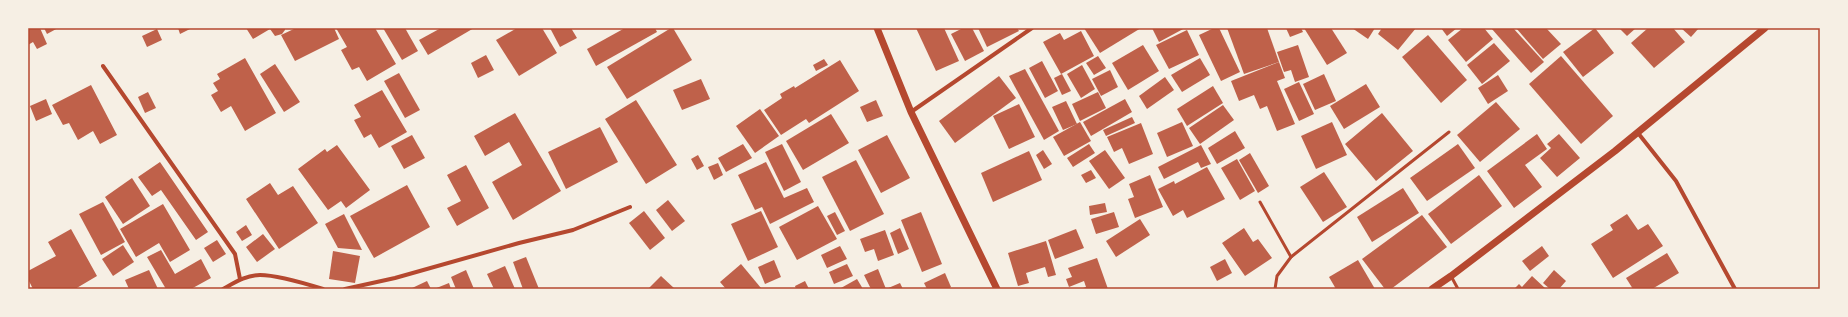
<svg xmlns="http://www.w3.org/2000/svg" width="1848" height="317" font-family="Poppins,sans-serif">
<rect width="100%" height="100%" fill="#f6efe4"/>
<g fill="#bf614a">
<path d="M28,28H40L47,44L37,49L33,42L28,45Z"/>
<path d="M44,28H58L47,34Z"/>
<path d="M178,28H192L180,34Z"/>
<path d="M246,28H285V30L282,34L275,36L270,29L253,39Z"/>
<path d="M296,28H334L339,39L295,61L281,35Z"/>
<path d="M336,28H375L396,64L367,81L359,67L352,70L341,50L347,47Z"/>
<path d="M383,28H405L418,51L402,60Z"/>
<path d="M441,28H474L428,55L419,40Z"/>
<path d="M517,28H542L557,53L519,76L496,40Z"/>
<path d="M550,28H571L577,38L560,47Z"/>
<path d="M625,28H655L657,32L596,66L587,49Z"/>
<path d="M671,28H673L692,60L627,99L607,67Z"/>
<path d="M916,28H944L959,61L936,71Z"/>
<path d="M963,28H972L984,51L965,61L951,34Z"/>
<path d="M978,28H1017L1019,31L987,47Z"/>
<path d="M1084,28H1141L1100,53Z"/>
<path d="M1152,28H1185L1159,42Z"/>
<path d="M1214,28H1219L1240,72L1221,81L1199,35Z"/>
<path d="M1227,28H1267L1279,62L1244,74Z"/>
<path d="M1286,28H1301L1303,32L1290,37Z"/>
<path d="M1304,28H1331L1347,53L1327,65Z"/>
<path d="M1352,28H1375L1368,39Z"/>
<path d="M1382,28H1416L1398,50L1378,34Z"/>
<path d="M1441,28H1457L1447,36Z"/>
<path d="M1463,28H1484L1493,39L1466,62L1448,40Z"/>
<path d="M1491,28H1513L1544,62L1531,73Z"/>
<path d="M1516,28H1546L1561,44L1543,59Z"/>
<path d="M1595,28L1614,53L1583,77L1563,52Z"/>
<path d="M1619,28H1636L1627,36Z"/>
<path d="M1648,28H1673L1685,42L1654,68L1631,43Z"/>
<path d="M1681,28H1699L1691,37Z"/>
<path d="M157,29L162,40L147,47L142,36Z"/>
<path d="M1187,30L1199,55L1169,69L1156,45Z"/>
<path d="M1081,31L1094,56L1061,74L1043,42L1060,33L1064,40Z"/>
<path d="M1428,35L1467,80L1441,103L1402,57Z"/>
<path d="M1494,43L1510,61L1482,84L1467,65Z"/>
<path d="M1143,45L1159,71L1128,90L1112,63Z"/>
<path d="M1298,45L1309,77L1295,82L1291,70L1284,72L1277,52Z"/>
<path d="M486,55L494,70L478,78L471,63Z"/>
<path d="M1098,56L1106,68L1094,75L1086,63Z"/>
<path d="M1561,56L1613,116L1581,144L1529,84Z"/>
<path d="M245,58L276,113L245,131L231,106L221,112L211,95L218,91L213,83L220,79L217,74Z"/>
<path d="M1200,58L1210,75L1182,92L1171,75Z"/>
<path d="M824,59L828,65L816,71L813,65Z"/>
<path d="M840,60L859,91L809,123L806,119L781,135L764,110L782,98L780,94L794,86L795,88Z"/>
<path d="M1042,61L1058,91L1045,98L1029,68Z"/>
<path d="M1279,62L1285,78L1277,81L1295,124L1277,131L1267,106L1260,109L1254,95L1239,101L1231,81Z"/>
<path d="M275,64L300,102L284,112L260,74Z"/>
<path d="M1082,65L1095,89L1081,98L1067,74Z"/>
<path d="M1025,69L1059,131L1044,140L1009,76Z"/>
<path d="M1110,70L1118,87L1101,96L1092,79Z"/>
<path d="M399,73L420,110L405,118L384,81Z"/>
<path d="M1062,74L1071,91L1062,95L1054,78Z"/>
<path d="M1324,74L1336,101L1315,110L1303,84Z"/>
<path d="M1498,75L1508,91L1488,104L1478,88Z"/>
<path d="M999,76L1016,98L955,143L939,121Z"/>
<path d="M1165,77L1174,90L1147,109L1139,96Z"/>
<path d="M701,79L710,99L682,110L673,90Z"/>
<path d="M1299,82L1314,114L1299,121L1284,89Z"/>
<path d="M1366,84L1380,107L1344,129L1330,106Z"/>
<path d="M91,85L117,135L100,144L93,131L78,140L69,123L63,125L52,105Z"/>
<path d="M1213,86L1223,103L1187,126L1177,109Z"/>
<path d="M382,90L407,132L379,148L371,134L364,138L354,120L361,117L354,105Z"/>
<path d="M148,92L156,108L145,113L138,97Z"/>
<path d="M1098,92L1106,108L1080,121L1072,104Z"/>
<path d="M46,99L52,114L36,121L30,106Z"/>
<path d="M1125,99L1132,112L1091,136L1083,122Z"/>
<path d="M636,100L677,165L646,184L605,119Z"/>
<path d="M876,100L883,116L867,122L860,107Z"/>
<path d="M1066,101L1077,124L1063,130L1052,107Z"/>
<path d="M1496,102L1520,129L1480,162L1457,135Z"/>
<path d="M1019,104L1035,137L1009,149L993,116Z"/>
<path d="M1223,105L1234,120L1200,144L1189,128Z"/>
<path d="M760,109L779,136L755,153L736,126Z"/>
<path d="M515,113L561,191L513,220L492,182L522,165L509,142L485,156L474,136Z"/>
<path d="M1382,113L1413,151L1376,181L1345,144Z"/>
<path d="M831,114L849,143L803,170L786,141Z"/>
<path d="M1132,117L1135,123L1106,136L1103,130Z"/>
<path d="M1080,122L1091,141L1064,156L1053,137Z"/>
<path d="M1182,122L1193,146L1167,157L1157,133Z"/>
<path d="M1332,122L1347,155L1316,169L1301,136Z"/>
<path d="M1141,123L1153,154L1129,164L1122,148L1114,152L1107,137Z"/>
<path d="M600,127L618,162L566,189L548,152Z"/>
<path d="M1235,131L1245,148L1217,164L1208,148Z"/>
<path d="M1537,134L1547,149L1525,165L1542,187L1514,208L1487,171Z"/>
<path d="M1559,134L1580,158L1557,177L1540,158L1551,148L1547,144Z"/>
<path d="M412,135L425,158L404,169L391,146Z"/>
<path d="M887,135L910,178L881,193L858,150Z"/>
<path d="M743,144L752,158L726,172L718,158Z"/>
<path d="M782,144L801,182L784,191L765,152Z"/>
<path d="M1089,144L1095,153L1073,167L1067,158Z"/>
<path d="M1458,144L1475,168L1427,201L1410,178Z"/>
<path d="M337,145L370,190L346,208L341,201L328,210L298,169L325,149L327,152Z"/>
<path d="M1201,145L1211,164L1201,168L1198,162L1164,179L1158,167Z"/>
<path d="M1043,150L1052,164L1044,169L1036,155Z"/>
<path d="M1105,150L1125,178L1109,189L1089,161Z"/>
<path d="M1029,151L1042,180L993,202L981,173Z"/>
<path d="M1250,153L1269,186L1258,193L1239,160Z"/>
<path d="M698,155L704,166L697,170L691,159Z"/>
<path d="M1237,159L1255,191L1240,200L1221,168Z"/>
<path d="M856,160L884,214L850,231L822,177Z"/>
<path d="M160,162L208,232L196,240L161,190L152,196L138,177Z"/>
<path d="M766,162L784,198L807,188L814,202L770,224L762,207L755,210L738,175Z"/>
<path d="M718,163L723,175L714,180L708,167Z"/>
<path d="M466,165L489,208L457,226L447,208L461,201L447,175Z"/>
<path d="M1207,167L1225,199L1187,218L1183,210L1173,216L1158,189L1174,181L1175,184Z"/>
<path d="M1091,170L1096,178L1086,183L1081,175Z"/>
<path d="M1324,172L1347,207L1323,222L1300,187Z"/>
<path d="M1150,175L1163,207L1135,218L1128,199L1134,197L1129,184Z"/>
<path d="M1479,175L1502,206L1451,244L1428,214Z"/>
<path d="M132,178L150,206L123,224L105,197Z"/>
<path d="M270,183L278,195L293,186L318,223L279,249L246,199Z"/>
<path d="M407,185L430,227L374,258L350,216Z"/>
<path d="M1403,188L1419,213L1372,242L1357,217Z"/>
<path d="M668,200L685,221L672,231L656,210Z"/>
<path d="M103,202L125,242L101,255L79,214Z"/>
<path d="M1105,203L1107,212L1090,215L1089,206Z"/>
<path d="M163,204L190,250L170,262L159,243L136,257L120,229Z"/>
<path d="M818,206L837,239L797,260L779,227Z"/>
<path d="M644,211L665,238L650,250L629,223Z"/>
<path d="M761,211L778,247L748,261L731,224Z"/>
<path d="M835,212L845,231L837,235L827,216Z"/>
<path d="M921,212L942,264L922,272L901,220Z"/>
<path d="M1114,212L1119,227L1096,234L1091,219Z"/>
<path d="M344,214L362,250L338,248L325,224Z"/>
<path d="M1627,214L1638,230L1648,224L1663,246L1613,278L1591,244L1613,230L1610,225Z"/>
<path d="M1422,215L1447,247L1391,289H1385L1362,259Z"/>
<path d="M1140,219L1150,235L1116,257L1106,241Z"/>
<path d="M246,225L252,235L242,241L236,232Z"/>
<path d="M900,228L909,249L898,254L890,233Z"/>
<path d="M1244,228L1253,242L1258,239L1272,258L1245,276L1222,243Z"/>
<path d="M71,229L97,276L75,289H33L28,279V271L56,256L48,242Z"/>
<path d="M1076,229L1084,248L1055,259L1048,240Z"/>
<path d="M885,230L894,255L878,261L874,249L865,252L860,239Z"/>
<path d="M263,234L275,249L257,262L246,247Z"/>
<path d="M217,240L226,254L213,262L204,248Z"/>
<path d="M1046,241L1056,275L1048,277L1045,267L1026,273L1029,283L1018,286L1008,253Z"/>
<path d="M123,245L134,262L113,276L102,259Z"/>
<path d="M840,246L847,259L827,268L821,255Z"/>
<path d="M1542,246L1549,256L1530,271L1522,261Z"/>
<path d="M161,250L175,274L201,259L211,278L191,289H166L147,257Z"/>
<path d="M333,251L360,256L355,283L329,279Z"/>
<path d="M1667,253L1679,273L1652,289H1633L1626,278Z"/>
<path d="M526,257L539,289H523L513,262Z"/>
<path d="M1097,258L1108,289H1080L1086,287L1084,281L1069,287L1066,279L1072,277L1068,268Z"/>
<path d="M1225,259L1232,273L1217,281L1210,267Z"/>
<path d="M774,260L781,277L765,284L758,267Z"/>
<path d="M1358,260L1375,289H1336L1329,277Z"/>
<path d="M741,264L761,288L759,289H726L720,282Z"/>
<path d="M847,264L853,276L834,284L829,272Z"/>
<path d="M505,266L515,289H494L487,274Z"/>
<path d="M878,269L886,289L900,283L903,289H871L864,275Z"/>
<path d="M149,270L158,289H129L125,280Z"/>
<path d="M466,270L474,289H456L451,277Z"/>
<path d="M1554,270L1566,281L1559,289H1550L1543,283Z"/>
<path d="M945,273L951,287L948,289H927L924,283Z"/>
<path d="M661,276L675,289H648Z"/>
<path d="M1532,276L1546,289H1514L1519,284L1522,287Z"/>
<path d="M857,279L863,289H842L841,288Z"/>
<path d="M427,281L431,289H410Z"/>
<path d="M805,281L809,289H796L795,286Z"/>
<path d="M449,283L451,289H434Z"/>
</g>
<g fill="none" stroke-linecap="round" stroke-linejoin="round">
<g stroke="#b5482f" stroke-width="3">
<path d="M1260,202L1291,257"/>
<path d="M1451,276L1458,289"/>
<path d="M1275,289L1277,276L1291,257L1449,132"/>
</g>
<g stroke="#b5482f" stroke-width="4">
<path d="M103,66L235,254L240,279"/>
<path d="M911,112L1032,28"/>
<path d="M1638,133L1676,181L1735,289"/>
<path d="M223,289C234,283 246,275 260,275C276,275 307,284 323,289"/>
<path d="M345,289L395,278L519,243L573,230L630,207"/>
</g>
<g stroke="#b5482f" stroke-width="7">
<path d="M877,28L911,112L997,289"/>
<path d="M1432,289L1451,276L1615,151L1765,28"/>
</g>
</g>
<rect width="1848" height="317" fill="none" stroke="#f6efe4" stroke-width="58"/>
<rect x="29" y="29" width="1790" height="259" fill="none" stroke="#b5482f" stroke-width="1.5"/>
</svg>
